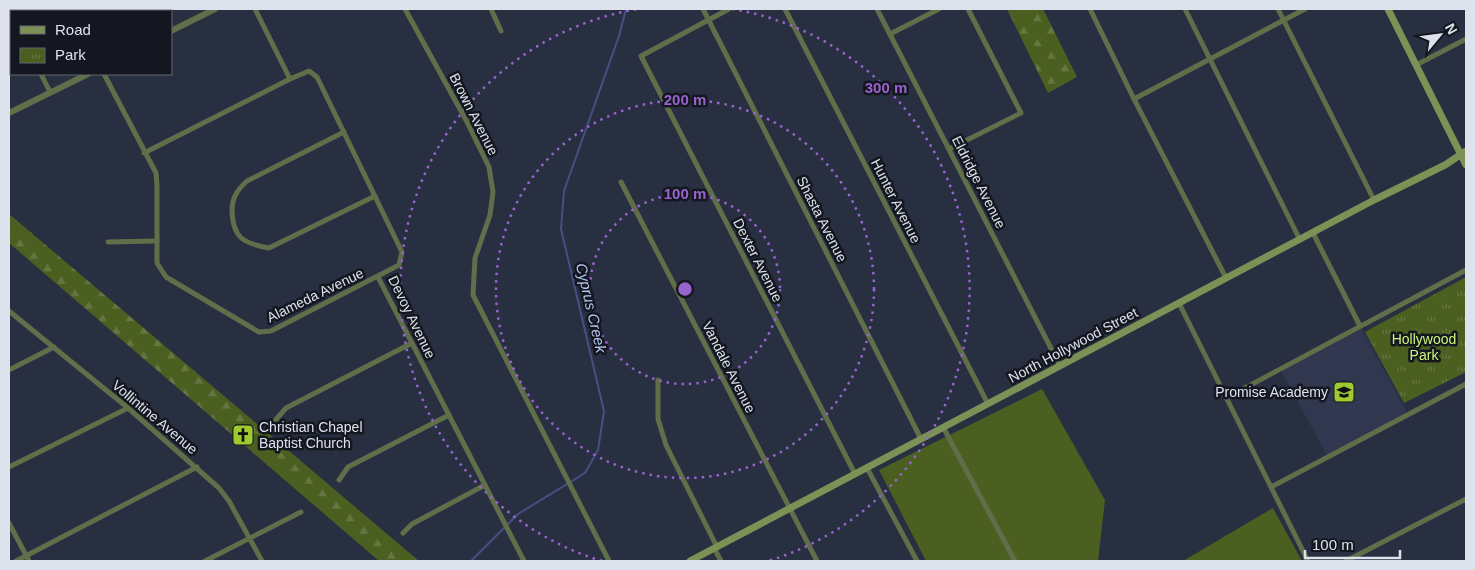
<svg xmlns="http://www.w3.org/2000/svg" width="1475" height="570" font-family="Helvetica,sans-serif">
<defs>
<pattern id="forest-firs" width="22" height="20" patternUnits="userSpaceOnUse" patternTransform="scale(1.25)"><rect width="22" height="20" fill="#4b5f20"/><path d="M5 1l3.5 6h-7zM16 11l3.5 6h-7z" fill="#647641"/></pattern>
<pattern id="park-tufts" width="24" height="20" patternUnits="userSpaceOnUse" patternTransform="scale(1.25)"><rect width="24" height="20" fill="#4b5f20"/><path d="M3 7l-1-3M5 7V3M7 7l1-3M15 17l-1-3M17 17v-4M19 17l1-3" fill="none" stroke="#647641"/></pattern>
</defs>
<rect width="100%" height="100%" fill="#282f40"/>
<path fill="#30374e" d="M1360,326L1409,416L1328,457L1280,369Z"/>
<g fill="#4b5f20">
<path d="M1042,389L1105,500L1098,561H926L879,470Z"/>
<path d="M1273,508L1302,561H1183Z"/>
</g>
<g fill="url(#forest-firs)">
<path d="M1007,9H1043L1077,77L1048,93Z"/>
<path d="M9,214L419,561H379L9,243Z"/>
</g>
<path fill="url(#park-tufts)" d="M1466,277V372L1404,403L1365,332Z"/>
<g fill="none" stroke-linecap="round" stroke-linejoin="round">
<path stroke="#474f85" stroke-width="2" d="M471,561L518,514L585,473L598,450L604,411L561,229L564,191L619,36L626,9"/>
<g stroke="#616e4a" stroke-width="5">
<path d="M107,9L109,11"/>
<path d="M255,9L290,79"/>
<path d="M405,9L467,122L489,167L493,192L490,215L475,258L473,295L609,561"/>
<path d="M491,9L501,31"/>
<path d="M703,9L921,439"/>
<path d="M729,9L641,56L855,474"/>
<path d="M785,9L988,404"/>
<path d="M877,9L1060,366"/>
<path d="M1090,9L1134,99L1226,278"/>
<path d="M1185,9L1300,240"/>
<path d="M1278,9L1374,200"/>
<path d="M9,14L11,18"/>
<path d="M890,34L939,9"/>
<path d="M1416,65L1466,39"/>
<path d="M41,74L50,92"/>
<path d="M104,74L156,173L157,185V263L166,277L259,332L271,331L399,265L402,252L317,77L309,71L290,79L144,153"/>
<path d="M1134,99L1305,9"/>
<path d="M344,132L247,181C237,190 232,198 232,211C233,238 243,243 269,248L375,196"/>
<path d="M949,149L1021,113L968,9"/>
<path d="M621,182L817,561"/>
<path d="M1313,233L1360,326"/>
<path d="M108,242L157,241"/>
<path d="M378,277L524,561"/>
<path d="M1179,303L1308,561"/>
<path d="M9,311L128,408L219,488L229,501L262,561"/>
<path d="M9,370L54,347"/>
<path d="M658,380V419L666,445L717,547"/>
<path d="M1226,398L1466,270"/>
<path d="M273,423L286,408L412,343"/>
<path d="M943,427L1015,561"/>
<path d="M9,467L128,408"/>
<path d="M867,468L917,561"/>
<path d="M339,480L348,467L449,415"/>
<path d="M1271,487L1466,384"/>
<path d="M9,523L29,561"/>
<path d="M403,533L412,524L485,485"/>
<path d="M714,548L721,561"/>
<path d="M16,561L197,467"/>
<path d="M205,561L301,512"/>
<path d="M1346,561L1466,499"/>
</g>
<g stroke="#616e4a" stroke-width="6">
<path d="M171,31L215,9"/>
<path d="M9,113L88,74"/>
</g>
<g stroke="#7c9156" stroke-width="7">
<path d="M1388,9L1466,165"/>
<path d="M690,561L1374,200L1445,165L1466,151"/>
</g>
</g>
<g fill="none" stroke="#9863cd" stroke-width="2.5" stroke-dasharray="2.5 5">
<circle cx="685" cy="289" r="95"/>
<circle cx="685" cy="289" r="189"/>
<path d="M602 561A284 284 0 0 1 638 9M732 9A284 284 0 0 1 768 561"/>
</g>
<defs>
<g id="school-square" transform="scale(1.125)"><rect x="-9" y="-9" width="18" height="18" rx="4" fill="#9eca2f" stroke="#14171f"/><path d="M0-5L7-2L0 1L-7-2ZM-4 1L0 2.5L4 1V4Q0 6-4 4Z" fill="#111"/></g>
<g id="church-square" transform="scale(1.125)"><rect x="-9" y="-9" width="18" height="18" rx="4" fill="#9eca2f" stroke="#14171f"/><path d="M-1.2-6h2.4v3.5h3.3v2.4h-3.3V6h-2.4V-.1h-3.3v-2.4h3.3Z" fill="#111"/></g>
</defs>
<g fill-rule="evenodd">
<use href="#school-square" x="1344" y="392"/>
<use href="#church-square" x="243" y="435"/>
</g>
<g text-anchor="middle" stroke-width="5" stroke-linejoin="round" paint-order="stroke">
<g font-size="14" fill="#dde2ed" stroke="#14171f">
<text transform="translate(474 114) rotate(63)" y="5">Brown Avenue</text>
<text transform="translate(979 182) rotate(63)" y="5">Eldridge Avenue</text>
<text transform="translate(896 201) rotate(63)" y="5">Hunter Avenue</text>
<text transform="translate(822 219) rotate(63)" y="5">Shasta Avenue</text>
<text transform="translate(758 260) rotate(63)" y="5">Dexter Avenue</text>
<text transform="translate(315 295) rotate(-26)" y="5">Alameda Avenue</text>
<text transform="translate(412 317) rotate(64)" y="5">Devoy Avenue</text>
<text transform="translate(1073 345) rotate(-28)" y="5">North Hollywood Street</text>
<text transform="translate(729 367) rotate(63)" y="5">Vandale Avenue</text>
<text transform="translate(155 417) rotate(40)" y="5">Vollintine Avenue</text>
</g>
<g font-size="14" fill="#caf379" stroke="#14171f">
<text x="1424" y="344">Hollywood<tspan x="1424" dy="16">Park</tspan></text>
</g>
<g font-size="14" fill="#dde2ed" stroke="#14171f" text-anchor="end">
<text x="1328" y="397">Promise Academy</text>
<text x="259" y="432" text-anchor="start">Christian Chapel<tspan x="259" dy="16">Baptist Church</tspan></text>
</g>
<g font-size="15" font-style="italic" fill="#b5c7f1" stroke="#14171f">
<text transform="translate(591 308) rotate(77)" y="5">Cyprus Creek</text>
</g>
</g>
<circle cx="685" cy="289" r="8" fill="#9863cd" stroke="#14171f" stroke-width="2.5"/>
<g font-size="15" text-anchor="middle" font-weight="bold" fill="#9863cd" stroke="#14171f" stroke-width="5" stroke-linejoin="round" paint-order="stroke">
<text x="886" y="93">300 m</text>
<text x="685" y="105">200 m</text>
<text x="685" y="199">100 m</text>
</g>
<rect width="1475" height="570" fill="none" stroke="#dde2ed" stroke-width="20"/>
<rect x="10" y="10" width="162" height="65" fill="#14171f" stroke="#646871"/>
<rect x="20" y="26" width="25" height="8" fill="#7c9156" stroke="#646871"/>
<text x="55" y="35" font-size="15" fill="#dde2ed">Road</text>
<rect x="20" y="48" width="25" height="15" fill="url(#park-tufts)" stroke="#646871"/>
<text x="55" y="60" font-size="15" fill="#dde2ed">Park</text>
<g transform="translate(1440 35) rotate(61)" stroke="#14171f" stroke-width="4" paint-order="stroke">
<path d="M0-4L9 19L0 12L-9 19Z" fill="#dde2ed"/>
<text y="-8" font-size="14" font-weight="bold" text-anchor="middle" fill="#dde2ed">N</text>
</g>
<path d="M1305 550v8h95v-8" fill="none" stroke="#dde2ed" stroke-width="2.5"/>
<text x="1312" y="550" font-size="15" fill="#dde2ed" stroke="#14171f" stroke-width="4" paint-order="stroke">100 m</text>
</svg>
